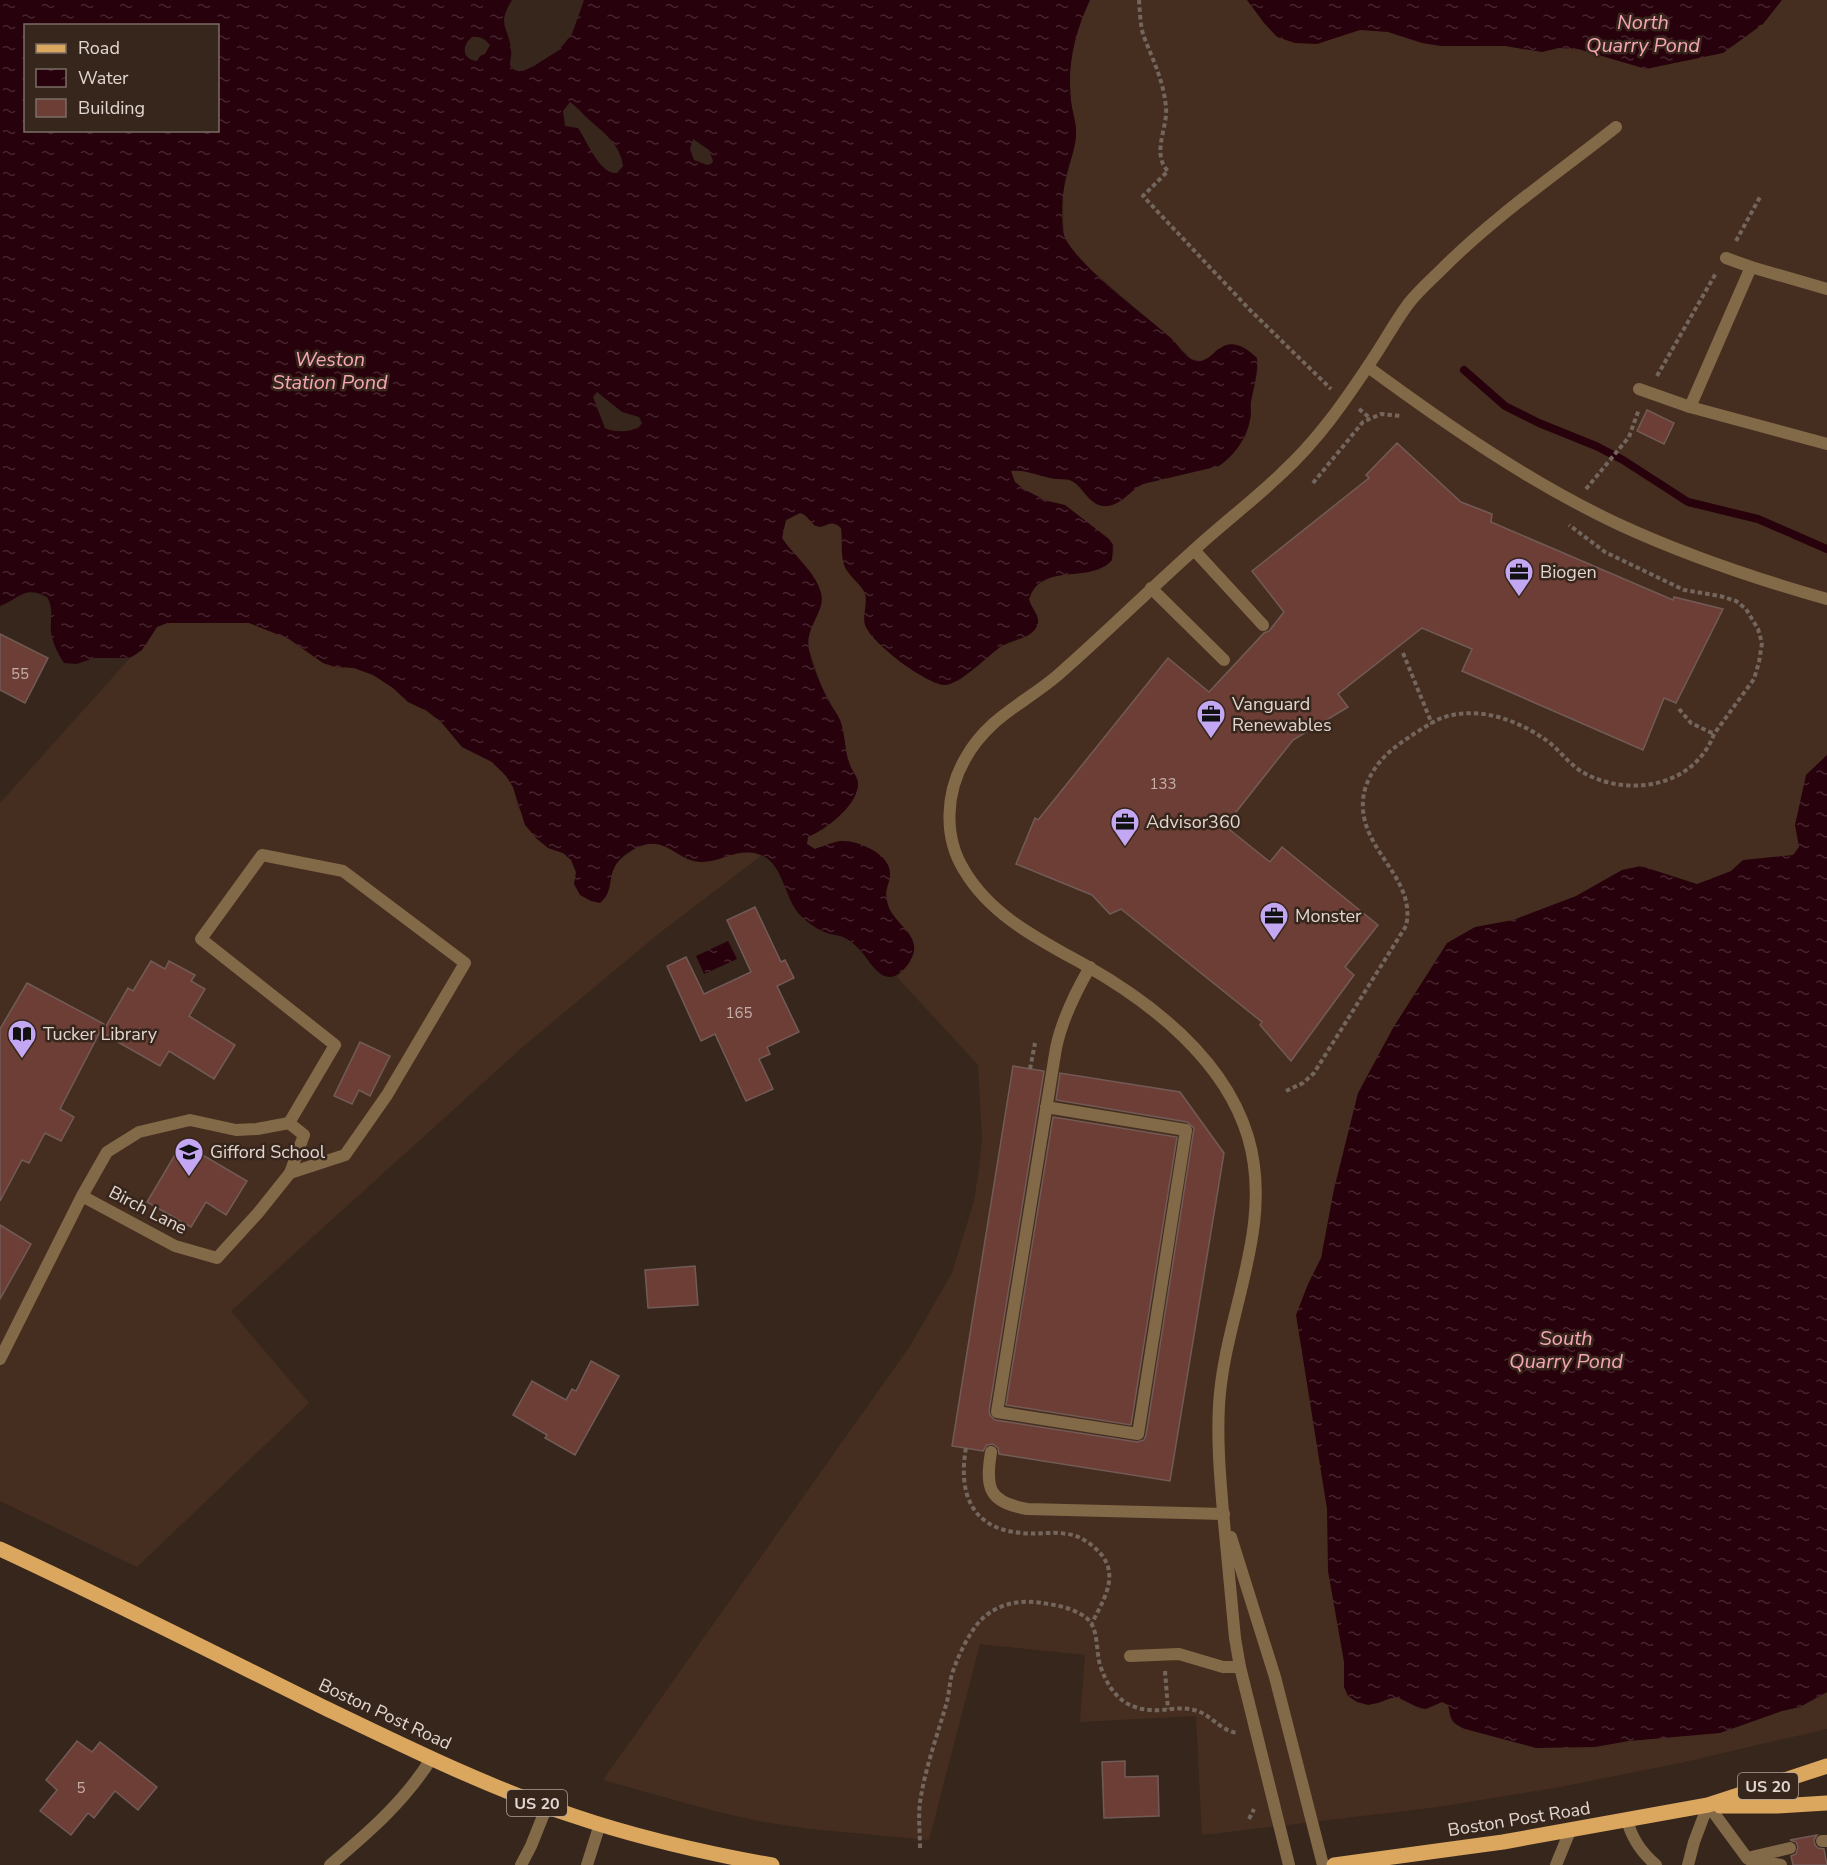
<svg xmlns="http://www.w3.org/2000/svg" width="1827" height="1865" font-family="'Nunito Sans',sans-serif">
<defs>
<pattern id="water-ripples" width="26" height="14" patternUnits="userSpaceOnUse" patternTransform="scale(1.5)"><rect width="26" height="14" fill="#27010b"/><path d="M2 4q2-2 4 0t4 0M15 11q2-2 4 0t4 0" fill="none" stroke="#46252e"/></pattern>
</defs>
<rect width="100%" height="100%" fill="#37261c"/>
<g fill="#452e20">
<path d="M1090,0H1827V1729L1680,1763L1560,1787L1438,1807L1202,1835L1196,1716L1080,1722L1085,1655L980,1644L929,1840L811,1829L763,1822L714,1811L603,1780L910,1346L952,1273L974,1201L979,1169L982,1138L978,1065L897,977L903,971L910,935L900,925L890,911L886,897V885L890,875L840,841L815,849L807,844L808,837L824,829L854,797L858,786L856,776L850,766L846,750L840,720L822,687L809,649L808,634L822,603L782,537L783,526L787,520L800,513L806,515L820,527L831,523H836L841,528L847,571L861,586L866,595L865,625L873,637L899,661L934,683L959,681L1000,647L1030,635L1038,616L1031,606L1029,599L1037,585L1050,578L1065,574L1089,572L1106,566L1112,559L1114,552L1113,545L1109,539L1060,503L1047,501L1025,490L1015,482L1010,471H1023L1056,479H1068L1075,483L1090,500L1098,505L1120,502L1134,489L1143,484L1219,466L1251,416V404L1258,369L1257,358L1248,350L1240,346L1229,344L1216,350L1209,359L1201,361L1191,359L1173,340L1090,269L1067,243L1064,236L1063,193L1076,141V126L1071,101L1069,71L1073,47L1082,17Z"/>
<path d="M223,622L249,623L268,629L289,639L323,663L335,667L354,668L373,675L393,688L408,702L427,711L442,723L462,747L492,762L506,776L513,787L518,807L548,848L563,853L571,860L576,872L609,890L610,875L614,865L636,848L648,844H661L675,851L688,860L703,862L735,853H752L762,855L657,935L525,1045L231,1311L309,1403L137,1567L0,1501V803L130,658L137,654L147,643L157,627L167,623Z"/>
</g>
<g fill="url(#water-ripples)" fill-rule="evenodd">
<path d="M0,0H512C496,26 509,26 511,50C512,55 510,60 510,65L514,70L523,71L534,66L559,50L572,34L584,0H1090C1075,32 1067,65 1071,101C1072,110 1075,119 1076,128C1077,146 1070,160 1066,177C1062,194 1061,214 1063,231C1067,259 1149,318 1172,339C1178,345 1183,354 1191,359C1215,372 1218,321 1257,358C1258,373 1254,386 1251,401C1250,407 1252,413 1250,420C1247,438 1234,456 1219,466L1143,484C1131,490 1122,504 1108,506C1091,508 1085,490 1075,483C1069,478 1063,480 1056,479C1041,477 1026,469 1011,471L1015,482L1025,490L1047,501L1065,505L1109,539L1113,545L1112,560C1090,585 1041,561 1029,599C1031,609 1043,618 1036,628C1028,640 1011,639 1000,647C988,656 958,686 944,685C925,683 872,644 865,625C862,616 868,603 865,594C862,585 853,580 848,572C839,560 843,542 841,528C829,517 826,530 816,526C810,523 808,515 800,513L786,520L782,538C793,555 816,572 821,593C826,612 804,628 809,650C813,668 822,689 831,705C834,710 838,715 840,720C846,735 844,751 850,765C853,773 859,778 858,786C855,808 826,829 808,837L807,844L815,849C823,846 833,842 841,841C858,840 891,854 890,874C890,886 883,888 888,905C893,921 913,931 914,946C915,953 912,957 909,963C896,981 884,982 870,963C864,954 855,943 845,938C840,935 833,935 827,933C818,930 808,923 801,916C785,901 784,866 763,856C741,845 723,862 702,862C676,862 665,832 634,849C600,867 619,888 600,903L591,901L580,895L574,884L576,872L571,860L563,853L548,848L537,839L525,825L513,787L506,776L492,762L462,747L442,723L427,711L408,702L393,688L373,675L354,668L335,667L323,663L289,639L249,623H167L157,627L142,650L130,658H94L77,664L64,663C58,654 52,642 51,631C50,618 54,609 47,597C25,585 20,598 0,606ZM26,26H218V130H26ZM472,37C480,36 485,39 490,45L485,54L480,56L477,61C461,59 462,45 472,37ZM570,102C576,106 580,111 585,116C601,131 620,142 623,166L617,173C600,175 587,141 578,128L565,126L563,111ZM693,139L709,150L713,161L711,164L707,165L694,160L690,149ZM597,392L622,412L639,417L642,423C636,433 615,433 605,428L593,397Z"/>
<path d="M1247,0H1782L1763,24L1723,53L1646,69L1578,49L1559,48L1542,52L1505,46H1441L1422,43L1388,32L1360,30L1317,44L1295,43L1277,37L1264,23Z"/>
<path d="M1827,755V1692L1800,1707L1782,1711L1720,1733L1629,1741L1595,1747L1536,1748L1465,1729C1451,1723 1451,1720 1448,1705L1442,1702L1426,1709L1419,1708L1399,1698H1391L1378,1703L1368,1705L1357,1702L1348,1696L1344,1687V1662L1328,1571L1327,1509L1296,1315L1308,1284L1321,1258L1334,1189L1358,1093L1393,1028L1447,943L1475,927L1513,920L1576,896L1622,870L1641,866L1697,884L1731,871L1743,860L1793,855L1799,847L1795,825L1806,775Z"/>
<path d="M728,941L737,959L704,974L696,956Z"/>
</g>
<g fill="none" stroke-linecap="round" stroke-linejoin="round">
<path stroke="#27010b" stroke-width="8" d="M1464,370L1505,406L1539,423L1596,446L1623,460L1688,502L1758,519L1827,549"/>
</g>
<g fill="#6d3e36" stroke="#725b57" stroke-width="1.5">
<path d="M1647,410L1674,423L1664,444L1637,431Z"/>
<path d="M1397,443L1461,502L1492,514L1491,522L1673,600L1674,597L1723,609L1676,703L1664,698L1643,750L1462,671L1472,649L1422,628L1338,694L1348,707L1293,740L1225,826L1270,862L1282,847L1378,925L1345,967L1354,975L1291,1061L1260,1025L1262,1022L1121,909L1110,914L1092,895L1016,864L1035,818L1038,820L1168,658L1209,692L1264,633L1269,631L1284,612L1252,571L1369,478L1366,475Z"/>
<path d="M0,634L48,658L25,703L0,690Z"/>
<path d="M755,907L781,962L785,960L794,978L777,986L799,1032L767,1047L770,1054L759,1059L773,1089L746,1101L715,1034L701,1041L667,966L686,957L704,994L751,972L727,920Z"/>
<path d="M151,961L165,969L169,961L195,975L191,981L205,989L189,1016L235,1045L214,1079L169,1051L160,1066L102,1033L128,988L133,991Z"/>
<path d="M27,983L104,1024L60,1109L74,1117L61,1141L45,1133L29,1163L22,1160L0,1201V1029Z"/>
<path d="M360,1042L390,1056L370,1096L359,1090L352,1104L334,1096Z"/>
<path d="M1013,1066L1044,1071L989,1411L990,1415L995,1420L1137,1442L1144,1440L1146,1435L1194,1128L1187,1122L1056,1100L1060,1073L1180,1092L1224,1153L1170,1481L999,1454L998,1448L993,1444L987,1445L983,1451L952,1446Z"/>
<path d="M1053,1117L1177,1137L1131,1425L1006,1405Z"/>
<path d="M182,1143L247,1181L226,1215L206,1202L191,1227L147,1202Z"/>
<path d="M0,1225L31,1244L0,1299Z"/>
<path d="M695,1266L698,1305L648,1308L645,1270Z"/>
<path d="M591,1361L619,1376L575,1455L545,1438L547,1435L513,1415L532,1381L566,1400L572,1389L576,1391Z"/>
<path d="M77,1741L92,1752L100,1742L157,1787L138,1810L115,1791L94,1818L88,1813L71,1835L40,1811L57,1790L46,1780Z"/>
<path d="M1125,1761V1777L1158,1776L1159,1816L1104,1818L1102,1762Z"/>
<path d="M1817,1835L1814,1840L1815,1845L1818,1848L1824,1849L1827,1865H1793L1791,1856L1796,1854L1798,1847L1796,1842L1790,1840Z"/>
</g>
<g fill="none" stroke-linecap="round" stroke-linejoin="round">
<g stroke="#74655d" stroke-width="4" stroke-dasharray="4.5 3" stroke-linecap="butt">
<path d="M1139,0C1140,12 1140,26 1144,37C1153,60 1164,82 1166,108C1168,127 1151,154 1168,171L1143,196L1250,310L1331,389"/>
<path d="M1736,241L1760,197"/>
<path d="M1657,376L1716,273"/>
<path d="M1359,409L1370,418"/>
<path d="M1313,483L1363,422L1381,414L1401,416"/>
<path d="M1586,489L1629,437L1639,409"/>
<path d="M1403,653L1432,724"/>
<path d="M1679,709L1691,723L1714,734"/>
<path d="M1030,1069L1035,1043"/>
<path d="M1286,1091L1303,1083L1314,1073L1406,926C1418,874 1350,846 1365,789C1372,766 1389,750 1408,738C1418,731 1429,724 1439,719C1477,704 1519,720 1550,743C1562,753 1571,766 1584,773C1630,798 1695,786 1714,734L1754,679L1759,662L1762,643L1758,629L1746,609L1736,601L1720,596L1684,590L1605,552L1569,525"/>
<path d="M966,1448C958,1493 971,1529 1022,1533C1037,1535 1052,1531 1067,1534C1078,1535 1087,1541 1095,1548C1122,1572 1105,1597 1092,1623"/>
<path d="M1165,1671L1168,1709"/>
<path d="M1249,1819L1254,1809"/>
<path d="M920,1848C920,1832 918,1817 920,1802C925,1769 937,1736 946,1705C949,1696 949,1687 951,1678C955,1662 968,1634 980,1621C996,1604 1020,1599 1042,1603C1057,1605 1073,1608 1085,1617C1100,1627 1095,1652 1101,1668C1112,1698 1129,1712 1162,1710C1172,1709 1184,1707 1194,1710C1211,1714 1219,1730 1237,1733"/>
</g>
<g stroke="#826a48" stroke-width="12">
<path d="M1726,258L1751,267L1827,289"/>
<path d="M1368,367C1447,425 1529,482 1618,524C1685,555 1756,579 1827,599"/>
<path d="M1639,389L1690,407L1827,444"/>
<path d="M1690,407L1751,267"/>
<path d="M1194,550L1263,625"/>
<path d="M1151,588L1224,660"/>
<path d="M1046,1107L1186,1130L1138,1434L997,1412L1056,1048C1062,1019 1075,993 1090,967"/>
<path d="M289,1123L335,1045L201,939L262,855L343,871L465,963L387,1095L345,1155L290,1173"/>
<path d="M0,1359L82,1196L107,1152L139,1132L190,1120L236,1130L257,1129L289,1123L304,1135L290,1173L258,1213L217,1258L175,1246L82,1196"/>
<path d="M991,1452C985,1489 989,1502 1027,1509L1224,1514"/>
<path d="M1231,1537L1275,1677L1323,1865"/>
<path d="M1130,1656L1179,1654L1223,1667H1240"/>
<path d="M1708,1805L1747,1858L1757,1865"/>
<path d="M1822,1841H1827"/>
<path d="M1747,1858L1790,1848"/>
<path d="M1751,1859L1781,1865"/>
<path d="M521,1865L531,1846L547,1806"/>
<path d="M587,1865L600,1824"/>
<path d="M1289,1865L1240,1667L1235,1638C1231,1596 1227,1554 1223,1512C1220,1476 1217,1441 1219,1405C1224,1315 1275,1228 1248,1137C1225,1060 1152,1003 1085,965C1040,940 991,916 964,870C943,836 946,792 965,759C988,717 1024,704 1058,675C1104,635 1148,591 1194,550C1222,524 1254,500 1282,473C1318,440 1345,401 1372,360C1385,341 1396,320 1409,303C1419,290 1432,279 1443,268C1496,215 1558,173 1616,127"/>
<path d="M1556,1865L1570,1831"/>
</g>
<g stroke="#826a48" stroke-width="12">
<path d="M1627,1820C1632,1839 1641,1852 1656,1865"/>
<path d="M1688,1865L1694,1842L1708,1805"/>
</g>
<path stroke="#826a48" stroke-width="12" d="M330,1865C368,1833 405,1801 431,1759"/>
<g stroke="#dba75f" stroke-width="15">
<path d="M0,1549C108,1599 214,1653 321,1706C404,1746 487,1787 574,1816C639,1838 705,1853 772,1865"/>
<path d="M1720,1806H1777L1827,1803"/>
<path d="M1334,1865L1503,1842L1708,1805L1827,1766"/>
</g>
</g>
<defs>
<g id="office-pin" transform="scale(1.5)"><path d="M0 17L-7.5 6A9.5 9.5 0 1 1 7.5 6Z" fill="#c3a7f2" stroke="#37261c"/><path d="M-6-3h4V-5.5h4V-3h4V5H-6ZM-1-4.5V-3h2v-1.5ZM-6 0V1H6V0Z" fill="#111"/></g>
<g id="library-pin" transform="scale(1.5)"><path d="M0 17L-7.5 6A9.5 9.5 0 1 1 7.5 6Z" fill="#c3a7f2" stroke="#37261c"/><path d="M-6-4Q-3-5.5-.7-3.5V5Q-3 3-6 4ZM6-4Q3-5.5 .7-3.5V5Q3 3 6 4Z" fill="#111"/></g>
<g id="school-pin" transform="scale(1.5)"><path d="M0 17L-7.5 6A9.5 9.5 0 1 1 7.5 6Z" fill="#c3a7f2" stroke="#37261c"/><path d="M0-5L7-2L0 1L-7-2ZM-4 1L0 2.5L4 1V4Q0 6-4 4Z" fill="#111"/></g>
</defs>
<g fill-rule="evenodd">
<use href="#office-pin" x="1519" y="572"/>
<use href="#office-pin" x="1211" y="714"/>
<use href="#office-pin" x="1125" y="822"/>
<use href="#office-pin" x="1274" y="916"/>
<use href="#library-pin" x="22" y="1034"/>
<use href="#school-pin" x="189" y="1152"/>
</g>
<g text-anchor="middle" stroke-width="5" stroke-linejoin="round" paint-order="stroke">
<g font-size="15" fill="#c5b0aa">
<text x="20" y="679">55</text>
<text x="1163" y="789">133</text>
<text x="739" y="1018">165</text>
<text x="81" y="1793">5</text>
</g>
<g fill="#37261c" stroke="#afa19a" stroke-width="1.5">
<rect x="1738" y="1773" width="60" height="26" rx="4.5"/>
<rect x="507" y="1790" width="60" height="26" rx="4.5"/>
</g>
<g font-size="16" font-weight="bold" fill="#e2d6d0">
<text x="1768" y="1792">US 20</text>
<text x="537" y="1809">US 20</text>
</g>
<g font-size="18" fill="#e2d6d0" stroke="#37261c" text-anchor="start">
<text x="1540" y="578">Biogen</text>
<text x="1232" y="710">Vanguard<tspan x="1232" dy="21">Renewables</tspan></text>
<text x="1146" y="828">Advisor360</text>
<text x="1295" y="922">Monster</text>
<text x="43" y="1040">Tucker Library</text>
<text x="210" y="1158">Gifford School</text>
</g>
<g font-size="18" fill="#e2d6d0" stroke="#37261c">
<text transform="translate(148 1210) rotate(27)" y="6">Birch Lane</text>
<text transform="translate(385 1714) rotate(25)" y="6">Boston Post Road</text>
<text transform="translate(1519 1819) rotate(-9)" y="6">Boston Post Road</text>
</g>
<g font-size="20" font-style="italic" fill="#f7a6b5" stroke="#37261c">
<text x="1643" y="29">North<tspan x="1643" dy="23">Quarry Pond</tspan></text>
<text x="330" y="366">Weston<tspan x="330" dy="23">Station Pond</tspan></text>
<text x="1566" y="1345">South<tspan x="1566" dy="23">Quarry Pond</tspan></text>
</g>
</g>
<rect x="24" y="24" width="195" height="108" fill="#37261c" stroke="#7b6c64" stroke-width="1.5"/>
<rect x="36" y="44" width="30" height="9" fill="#dba75f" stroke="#7b6c64" stroke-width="1.5"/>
<text x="78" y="54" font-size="18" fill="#e2d6d0">Road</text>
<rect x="36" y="69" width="30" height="18" fill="url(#water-ripples)" stroke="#7b6c64" stroke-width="1.5"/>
<text x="78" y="84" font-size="18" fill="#e2d6d0">Water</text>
<rect x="36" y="99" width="30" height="18" fill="#6d3e36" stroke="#7b6c64" stroke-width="1.5"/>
<text x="78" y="114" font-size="18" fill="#e2d6d0">Building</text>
</svg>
